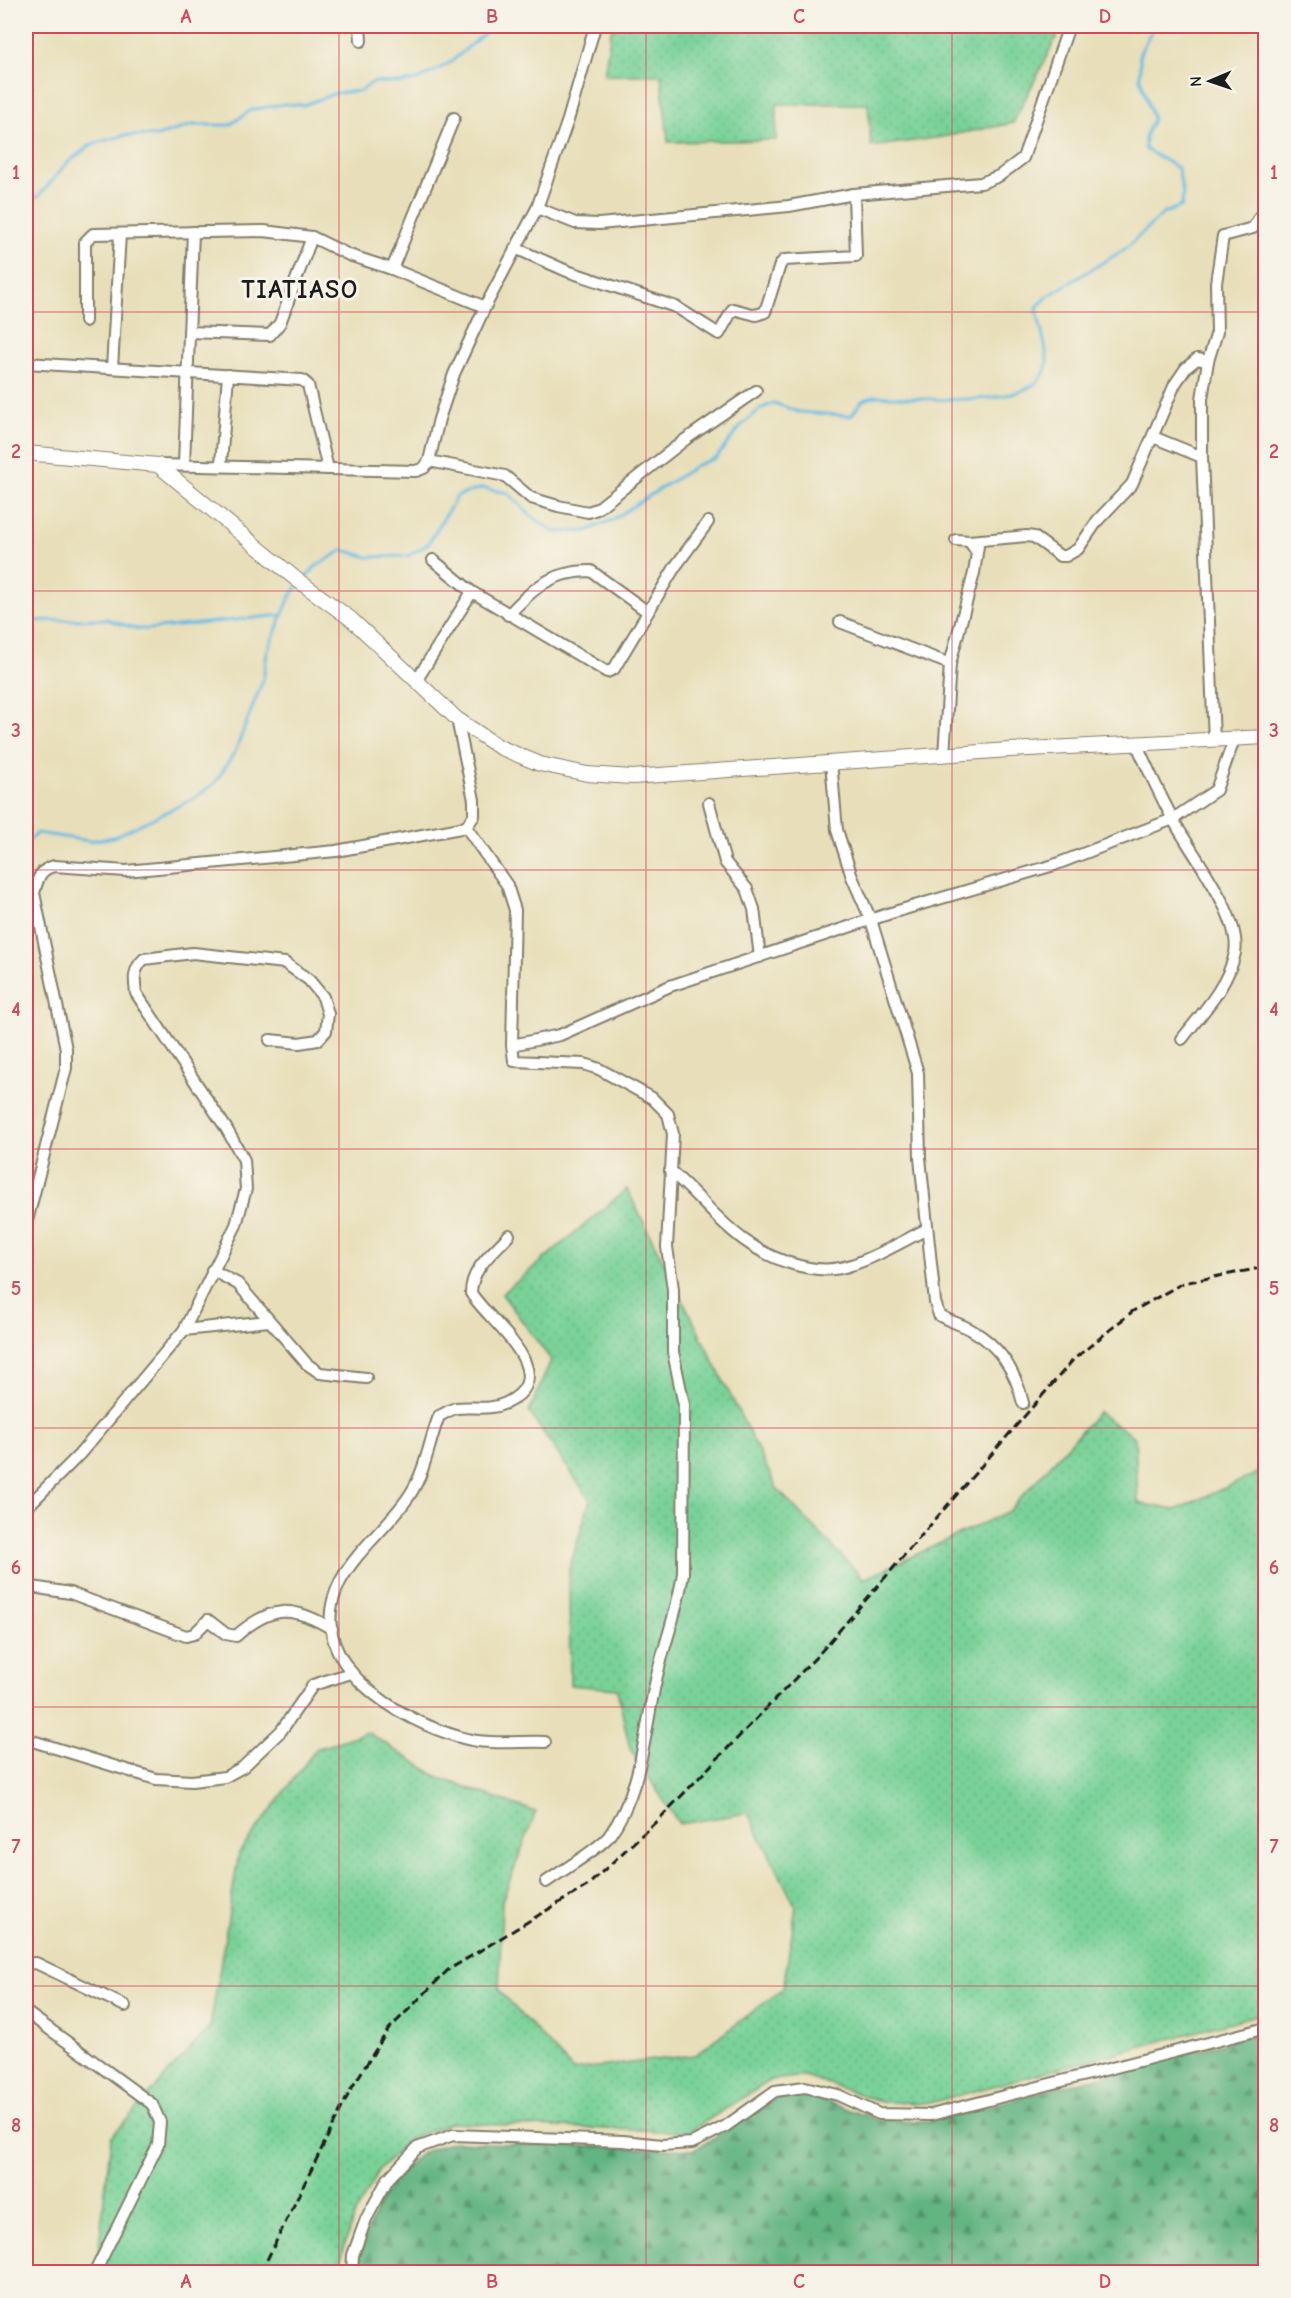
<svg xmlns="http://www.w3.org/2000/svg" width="1291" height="2298" font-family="'Comic Neue',sans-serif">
<defs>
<pattern id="grass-dots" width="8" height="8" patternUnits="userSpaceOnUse" patternTransform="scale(1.5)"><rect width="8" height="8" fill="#79d298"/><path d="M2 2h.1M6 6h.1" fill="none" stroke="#68b482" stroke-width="1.8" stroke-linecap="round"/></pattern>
<pattern id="forest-firs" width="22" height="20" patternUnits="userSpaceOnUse" patternTransform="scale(1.5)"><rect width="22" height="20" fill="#62b480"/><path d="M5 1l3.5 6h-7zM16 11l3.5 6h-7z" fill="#509268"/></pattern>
</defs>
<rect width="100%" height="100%" fill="#f7f3e8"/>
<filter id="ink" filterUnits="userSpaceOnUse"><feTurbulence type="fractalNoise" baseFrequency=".0167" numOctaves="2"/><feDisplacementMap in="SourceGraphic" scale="12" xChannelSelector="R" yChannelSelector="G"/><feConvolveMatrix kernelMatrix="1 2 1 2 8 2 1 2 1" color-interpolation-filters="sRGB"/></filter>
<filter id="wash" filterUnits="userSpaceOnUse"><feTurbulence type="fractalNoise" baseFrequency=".008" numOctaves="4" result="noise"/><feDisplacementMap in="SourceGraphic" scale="24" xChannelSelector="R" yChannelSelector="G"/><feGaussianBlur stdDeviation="1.35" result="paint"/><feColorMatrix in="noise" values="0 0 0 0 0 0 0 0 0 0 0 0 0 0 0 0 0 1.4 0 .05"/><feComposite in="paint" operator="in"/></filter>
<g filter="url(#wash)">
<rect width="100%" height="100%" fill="#e8dfba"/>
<g fill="url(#grass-dots)" stroke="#4a775a" stroke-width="1.5">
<path d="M620,26H1062L1013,123L942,137L871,147L868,104H777L776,140L668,142L661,75H604L611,30Z"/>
<path d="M627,1189L778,1490L864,1579L1009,1511L1098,1412L1135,1438L1138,1503L1175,1510L1265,1470V2013L930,2103L882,2102L805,2076L771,2080L689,2132L451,2123L410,2138L378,2172L355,2214L342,2253L341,2272H96L111,2137L210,2027L239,1853L316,1749L367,1732L440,1778L536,1812L502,1901L499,1991L573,2070L695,2055L783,1989L796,1907L748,1813L679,1824L630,1749L617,1689L570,1685L569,1569L590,1500L529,1412L551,1360L502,1294Z"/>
</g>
<path fill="url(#forest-firs)" stroke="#3f684e" stroke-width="1.5" d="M1265,2032V2272H359C361,2231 386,2181 419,2155C428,2148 443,2145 454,2142L694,2150L777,2098L805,2094L878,2120L932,2121Z"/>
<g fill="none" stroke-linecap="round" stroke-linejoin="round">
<g stroke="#64b9e1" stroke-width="3">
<path d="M26,200L39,196L67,163L92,144L126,135L157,136L193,125H230L251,110L284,104L304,105L336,93L361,91L373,82L402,83L420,79L451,62L493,26"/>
<path d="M305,579L315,567L343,550L368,557L408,556L428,544L457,496L482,488L508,493L531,516L554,532L586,531L612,520L697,465L716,458L741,426L760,409L774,403L799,412L851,416L862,401L875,396C909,397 1047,415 1047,361C1047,343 1038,325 1037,307L1048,296L1125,249L1164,213L1182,206L1183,194L1178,168L1145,149V137L1153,119L1140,78V53L1154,26"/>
<path d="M26,621L106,619L137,629H150L282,615"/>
<path d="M26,844L37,833L90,841L114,837L195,798L215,783L235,752L263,680L267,652L290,597L298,586"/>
</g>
</g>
</g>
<g filter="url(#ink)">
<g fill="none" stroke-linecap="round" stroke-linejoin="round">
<g stroke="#827e6b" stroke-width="14">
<g id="minor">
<path d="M360,26L361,41"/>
<path d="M26,91H28"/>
<path d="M537,208L575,223L599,224L789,206L854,194L981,183L999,176L1023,158L1069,26"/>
<path d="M515,248L567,271L676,307L719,334L733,309L756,315L765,312L780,265L784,260L856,256L854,194"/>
<path d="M392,269L454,118"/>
<path d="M85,321V242L93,234L264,231L312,237L349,255L392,269L485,307"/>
<path d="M189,332L270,335L280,323L312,237"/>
<path d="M1208,361L1202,399V457L1214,740"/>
<path d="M26,363L302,380L308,385L328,469"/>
<path d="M112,368L120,234"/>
<path d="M1153,437L1202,457"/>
<path d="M429,461L505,476L531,498L558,506L588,512L597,509L686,439L756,391"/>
<path d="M184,464L193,232"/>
<path d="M221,464L228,375"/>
<path d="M158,465L416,471L424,468L429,461L439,419L454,374L485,307L537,208L568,120L595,26"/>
<path d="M956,540L969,541"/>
<path d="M976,551L969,541L1027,536L1034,537L1060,556H1066L1078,549L1098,520L1132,484L1175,384L1186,368L1197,359L1208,361L1217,332L1216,283L1223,236L1253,228L1266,206"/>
<path d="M433,560L472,592L607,672L614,669L675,567L708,522"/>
<path d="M508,615C534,588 551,571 591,571L648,612"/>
<path d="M840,622L950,664"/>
<path d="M416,681L472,592"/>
<path d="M1136,743C1148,769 1160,796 1174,821C1191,853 1242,917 1235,953C1228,986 1202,1013 1182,1039"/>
<path d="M944,755L950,664L974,573L978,546"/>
<path d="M831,762L837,830L852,877L871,920L918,1073L920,1158L935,1302L939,1315C950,1322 962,1324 973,1331C1001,1347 1016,1373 1023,1403"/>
<path d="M709,803L725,862L747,889L754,909L760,957"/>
<path d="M466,827L507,885L515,910L512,1045L514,1061L584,1064L599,1069L652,1098L668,1114L673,1134L667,1247L673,1289V1352L684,1405L683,1573C678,1610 664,1644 656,1680C644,1733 642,1791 609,1836C599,1849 561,1871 546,1882"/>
<path d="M512,1045L560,1035L670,986L891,913L1054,865L1173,819L1216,790L1234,740"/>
<path d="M670,1171C696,1192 716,1220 744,1240C770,1259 815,1277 848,1266C875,1258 901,1242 927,1229"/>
<path d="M26,1225L66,1068V1049L34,893C38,879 39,870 54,866L126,871L336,851L466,827L474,816V800L457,719"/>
<path d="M509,1235C494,1252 471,1268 471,1293C488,1321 565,1375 506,1403C489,1411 473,1406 456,1408C451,1409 444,1414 439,1416C429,1442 426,1469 411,1493C391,1525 358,1548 340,1582C299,1663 400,1721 463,1738C486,1745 521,1741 545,1742"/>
<path d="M212,1270L238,1284L307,1364L320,1373L366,1378"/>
<path d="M184,1330L269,1321"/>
<path d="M26,1508L79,1455L184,1330L236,1225L246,1189L244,1160L226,1128L136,993C134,980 133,969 144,959L193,953L285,963L309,980L323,997L328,1014L326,1031L318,1040L299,1043L270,1040"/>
<path d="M26,1586L70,1593L186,1636L194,1634L208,1620L226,1634L236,1636C271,1605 293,1605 332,1629"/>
<path d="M26,1739L156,1779L192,1781L225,1777L243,1767L281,1731L313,1685L351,1673"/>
<path d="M26,1964L36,1963L125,2006"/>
<path d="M26,2012L152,2104L160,2122L158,2145L95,2272"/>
<path d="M352,2272L353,2255L366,2219L388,2179L417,2148L453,2135L623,2141L662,2145L692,2143L726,2126L775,2091L805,2087L838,2095L879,2114L931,2115L1266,2028"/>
</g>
</g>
<g stroke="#827e6b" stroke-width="16">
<path id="tertiary" d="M26,453L158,465L296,579L351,619L457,719L499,747L540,764L587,774L632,777L1009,750L1266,737"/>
</g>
<use href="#minor" stroke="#fff" stroke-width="10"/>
<use href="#tertiary" stroke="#fff" stroke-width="14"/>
<path stroke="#1c1c1c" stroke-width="3" stroke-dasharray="9 4.5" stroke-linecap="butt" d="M261,2272L351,2089L388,2030L448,1970L587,1886L660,1818L819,1654L1073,1360L1133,1311L1183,1283L1266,1267"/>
</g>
</g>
<path fill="none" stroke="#d1495b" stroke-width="1.5" stroke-opacity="0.55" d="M339,26V2272M646,26V2272M952,26V2272M26,312H1266M26,591H1266M26,870H1266M26,1149H1266M26,1428H1266M26,1707H1266M26,1986H1266"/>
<g text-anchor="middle" stroke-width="6" stroke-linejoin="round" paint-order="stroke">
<g font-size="26" font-weight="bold" letter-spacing="1.5" fill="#1c1c1c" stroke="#f7f3e8">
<text x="300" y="298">TIATIASO</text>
</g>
</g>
<rect width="1291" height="2298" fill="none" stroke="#f7f3e8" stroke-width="66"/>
<g transform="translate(1210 81) rotate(268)" stroke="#f7f3e8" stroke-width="4.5" paint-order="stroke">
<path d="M0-4.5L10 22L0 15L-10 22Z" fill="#1c1c1c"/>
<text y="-9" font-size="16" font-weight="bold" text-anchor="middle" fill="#1c1c1c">N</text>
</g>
<rect x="33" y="33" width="1225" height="2232" fill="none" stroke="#d1495b" stroke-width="2"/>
<g font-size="20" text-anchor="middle" font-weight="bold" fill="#d1495b">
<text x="186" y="23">A</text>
<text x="492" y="23">B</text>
<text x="799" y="23">C</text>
<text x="1105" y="23">D</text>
<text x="16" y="179">1</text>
<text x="1274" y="179">1</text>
<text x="16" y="458">2</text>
<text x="1274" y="458">2</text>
<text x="16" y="737">3</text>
<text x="1274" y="737">3</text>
<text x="16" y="1016">4</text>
<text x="1274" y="1016">4</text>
<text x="16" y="1295">5</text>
<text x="1274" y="1295">5</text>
<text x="16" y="1574">6</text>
<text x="1274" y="1574">6</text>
<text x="16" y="1853">7</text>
<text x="1274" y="1853">7</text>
<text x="16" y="2132">8</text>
<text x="1274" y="2132">8</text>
<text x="186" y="2288">A</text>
<text x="492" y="2288">B</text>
<text x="799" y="2288">C</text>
<text x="1105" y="2288">D</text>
</g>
</svg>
